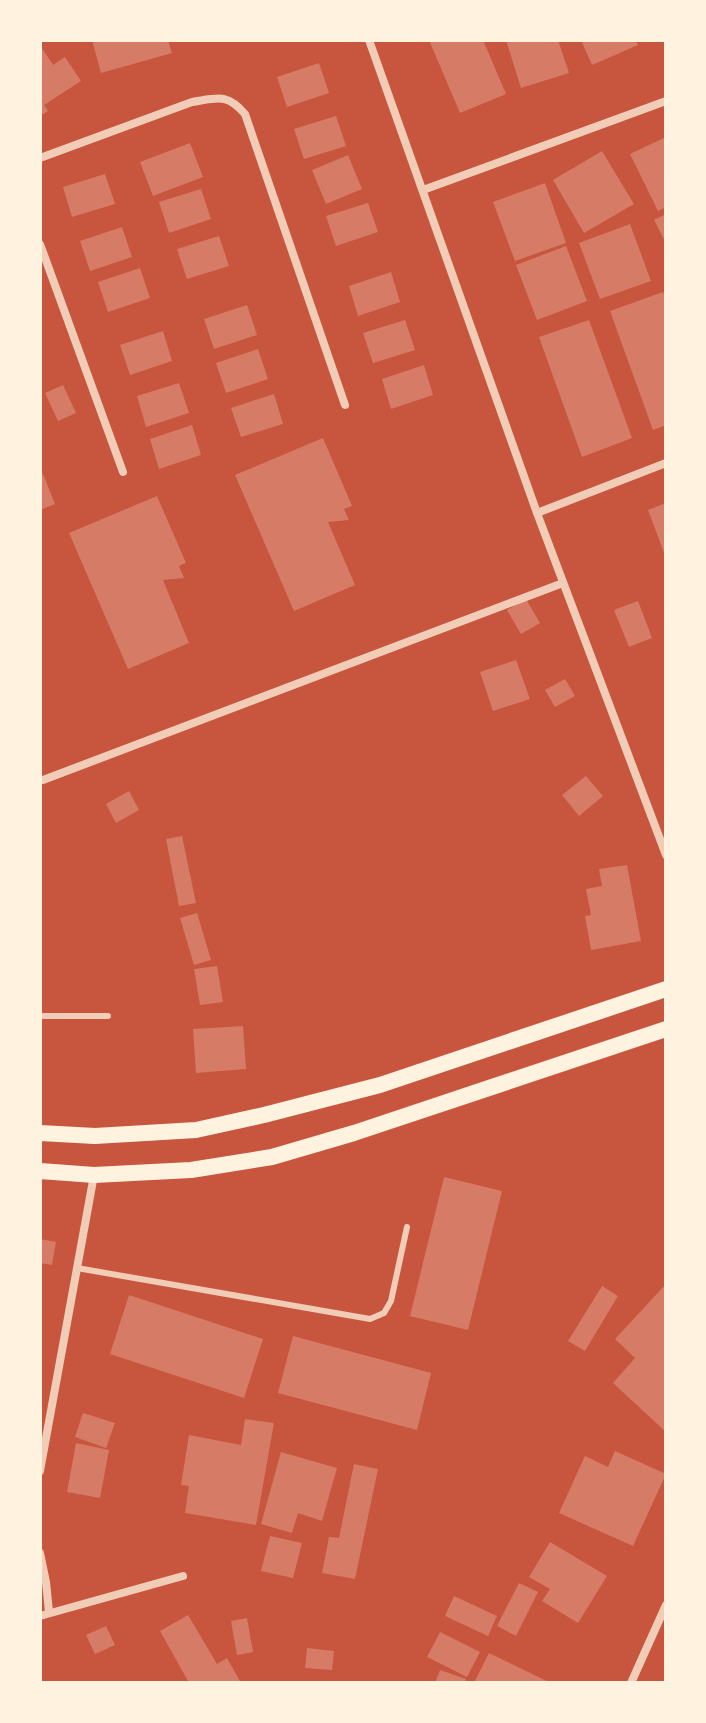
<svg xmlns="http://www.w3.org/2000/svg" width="706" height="1723" font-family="Raleway,sans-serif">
<rect width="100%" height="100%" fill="#c8553d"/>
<g fill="#d67c66">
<path d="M92,40H168L172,53L101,73Z"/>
<path d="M429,40H483L506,94L460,113Z"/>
<path d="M506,40H558L569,73L521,88Z"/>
<path d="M581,40H635L638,45L592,65Z"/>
<path d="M40,45L53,65L65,57L81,81L44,105L48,111L40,116Z"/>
<path d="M319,63L329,93L287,107L277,77Z"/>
<path d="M336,116L346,146L304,159L294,129Z"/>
<path d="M666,137V207L658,211L630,154Z"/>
<path d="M190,143L203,177L153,196L140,162Z"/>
<path d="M602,151L634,204L584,233L553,180Z"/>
<path d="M348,155L362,189L326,204L312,170Z"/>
<path d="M105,174L115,204L72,217L63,187Z"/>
<path d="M545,183L566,243L515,261L493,202Z"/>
<path d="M201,189L211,219L169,233L159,202Z"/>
<path d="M368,203L378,232L336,246L326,216Z"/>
<path d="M666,214V243L654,220Z"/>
<path d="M630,224L651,281L600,299L579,243Z"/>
<path d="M122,227L132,257L90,271L80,241Z"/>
<path d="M219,236L229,266L187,279L177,249Z"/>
<path d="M566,246L587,301L537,320L516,265Z"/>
<path d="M140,268L150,298L108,312L98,282Z"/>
<path d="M391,272L400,302L358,316L349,286Z"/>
<path d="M663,292L666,300V425L653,430L610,311Z"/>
<path d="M247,305L257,335L214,349L204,319Z"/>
<path d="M405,320L415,350L373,363L363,333Z"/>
<path d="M589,320L632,438L582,457L539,337Z"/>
<path d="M163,331L172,361L130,375L120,345Z"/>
<path d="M258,349L268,379L226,393L216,363Z"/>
<path d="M424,365L433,395L391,409L382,379Z"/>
<path d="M179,383L189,413L146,427L137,396Z"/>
<path d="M63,385L76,413L58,421L45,393Z"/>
<path d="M274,394L283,424L241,437L231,408Z"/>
<path d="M192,425L201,455L159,469L150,439Z"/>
<path d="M323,438L352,506L344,509L349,520L328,522L355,585L294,611L235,475Z"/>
<path d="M43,474L55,504L40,510V475Z"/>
<path d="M157,496L186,563L179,566L184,578L163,580L189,643L128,669L69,533Z"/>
<path d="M666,503V558L648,510Z"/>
<path d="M526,599L540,623L521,634L507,610Z"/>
<path d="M638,601L652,638L629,647L614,610Z"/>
<path d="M516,660L530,699L493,711L480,672Z"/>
<path d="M565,679L575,696L555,707L545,690Z"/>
<path d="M586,776L603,796L579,816L562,795Z"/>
<path d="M129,791L139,810L116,823L106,804Z"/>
<path d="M182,836L196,903L179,906L166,839Z"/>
<path d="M627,865L641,941L591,950L585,916L591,915L586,889L602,886L599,869Z"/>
<path d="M197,913L211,960L194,965L180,918Z"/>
<path d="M217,966L223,1002L200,1005L194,969Z"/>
<path d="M243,1026L246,1069L196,1073L193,1029Z"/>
<path d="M444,1177L502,1191L468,1330L410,1316Z"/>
<path d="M40,1239L56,1242L52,1265L40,1263Z"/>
<path d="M666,1284V1432L613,1383L635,1358L615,1339Z"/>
<path d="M602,1286L618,1296L585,1351L568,1341Z"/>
<path d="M129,1295L263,1339L244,1398L110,1354Z"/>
<path d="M293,1336L431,1373L417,1430L278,1393Z"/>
<path d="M83,1413L115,1423L106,1448L75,1437Z"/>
<path d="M245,1419L274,1423L256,1525L185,1513L189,1486L181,1485L189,1435L241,1445Z"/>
<path d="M76,1443L109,1450L100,1498L67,1492Z"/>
<path d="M615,1451L666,1474L633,1546L559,1513L585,1456L608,1467Z"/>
<path d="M281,1452L337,1468L322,1521L298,1513L292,1533L261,1524Z"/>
<path d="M354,1464L378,1469L355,1579L322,1573L329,1537L339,1538Z"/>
<path d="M270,1536L302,1543L293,1578L261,1571Z"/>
<path d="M550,1542L607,1576L578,1623L542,1601L550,1589L529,1577Z"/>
<path d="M519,1583L538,1592L516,1636L497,1626Z"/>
<path d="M454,1596L497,1616L488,1636L445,1616Z"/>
<path d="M188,1615L217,1664L227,1658L241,1683H184L188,1681L160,1631Z"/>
<path d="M247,1618L253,1652L237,1655L231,1621Z"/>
<path d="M106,1626L115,1645L95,1654L86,1635Z"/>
<path d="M440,1632L480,1652L467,1677L427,1657Z"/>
<path d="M307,1648L334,1651L332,1670L305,1668Z"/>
<path d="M489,1653L551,1683H474Z"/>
<path d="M440,1670L466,1679L465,1683H435Z"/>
</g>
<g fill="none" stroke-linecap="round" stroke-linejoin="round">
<g stroke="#f1ccb7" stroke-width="6">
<path d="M40,1016H108"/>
<path d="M77,1268L370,1319L384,1313L391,1301L407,1227"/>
</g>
<g stroke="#f1ccb7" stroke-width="8">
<path d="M369,40L537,513L666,855"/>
<path d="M40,158L192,102C218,98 227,93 245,114L345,405"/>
<path d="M423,190L666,101"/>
<path d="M40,244L123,472"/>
<path d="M537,513L666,463"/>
<path d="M40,780H43L563,583"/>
<path d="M40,1471L94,1175"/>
<path d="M40,1553L46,1582L49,1612"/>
<path d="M40,1616L183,1576"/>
<path d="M631,1683L666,1605"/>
</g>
<g stroke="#fff3e0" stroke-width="16">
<path d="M40,1133L95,1136L196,1130L264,1115L380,1085L666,989"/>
<path d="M40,1171L94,1175L191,1170L272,1157L354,1133L666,1029"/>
</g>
</g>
<rect width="706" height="1723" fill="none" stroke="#fff3e0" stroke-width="84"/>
</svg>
